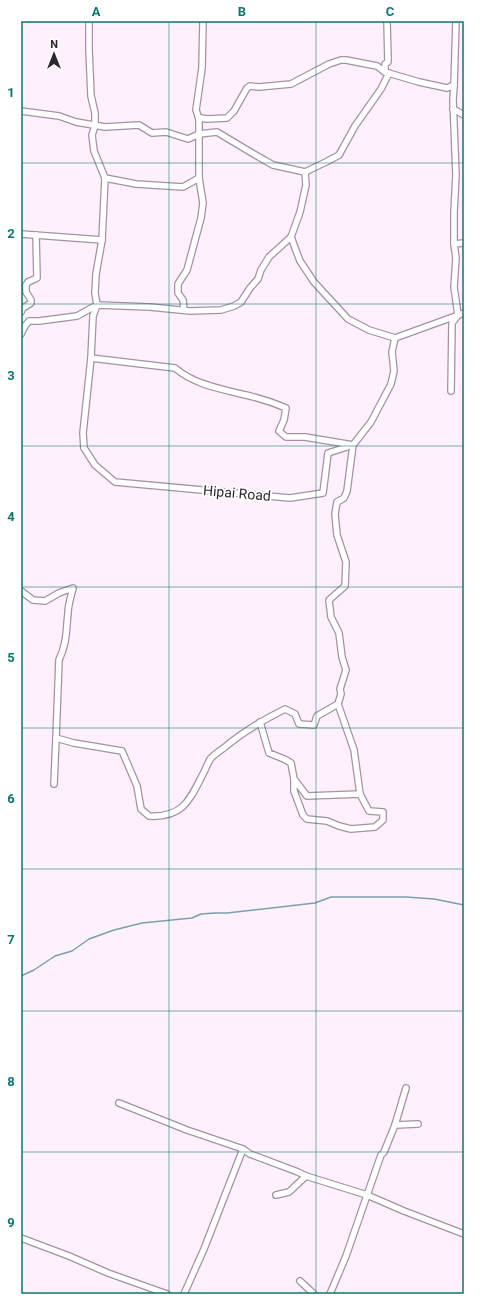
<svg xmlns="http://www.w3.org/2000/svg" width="485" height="1315" font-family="Roboto,sans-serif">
<rect width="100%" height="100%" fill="#fef0fd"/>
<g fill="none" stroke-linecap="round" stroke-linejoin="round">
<path stroke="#79a0af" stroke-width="1.5" d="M21,976L34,970L55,956L72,951L89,939L114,930L142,923L192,918L201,914L215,913H227L315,903L331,897H406L434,899L464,905"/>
<g stroke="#a591a5" stroke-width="8">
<g id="minor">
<path d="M89,21V49L91,96L95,113V126L92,135L94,151L105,178L102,240L96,274L95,293L97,305L93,316L91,358L83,433L84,448L95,465L115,482L290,498L323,493L328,453L353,445L371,422L391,384L394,371L392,352L395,338L464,313"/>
<path d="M385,72L419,82L447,88L454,85L453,100L456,175L454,212V244L456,258L454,287L458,315L452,323L451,391"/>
<path d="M454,85L456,21"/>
<path d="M453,109L464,115"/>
<path d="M21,111L59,116L76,122L105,127L139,125L152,133L166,132L188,139L199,134L217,132L252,153L273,165L305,172L326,162L339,155L355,126L381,89L389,73"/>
<path d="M199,119L201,118L207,119L227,118L234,111L247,88L250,86L259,87L291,84L329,64L341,60H346L377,66L385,72V64L388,62L387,21"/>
<path d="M305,172L306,185L300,212L291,237L300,261L314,282L348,319L369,330L395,338"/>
<path d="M105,178L136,184L183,187L199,178"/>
<path d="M21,234L102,240"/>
<path d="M454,244L464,243"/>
<path d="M184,310L183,300L178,293V284L187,270L201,218L203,203L199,178V119L196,110L202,68L203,21"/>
<path d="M21,312L23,308L31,303V300L26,292V285L28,282L37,278L36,235"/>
<path d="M21,334L25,326L29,321H39L77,316L97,305L150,307L190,311L221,310L234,306L241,302L250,288L258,279L261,270L269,257L291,237"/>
<path d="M21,591L33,600L45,601L59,593L73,588C71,596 68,605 68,613C66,631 67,643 59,660L56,738L74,743L122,751L137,786L141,809L149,816C184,818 190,799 204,772C206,768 208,762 211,758C215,754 221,750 225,747C244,731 263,720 285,709L295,714L299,724L314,725L317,716L338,704L341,694L340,689L346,670L342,657L339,633L331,617L329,600L345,586L346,562L337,535L335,514L337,502L344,498L347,491L353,445L305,437H286L279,431L284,420L286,408C272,402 256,397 241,394C217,388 194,384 175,368L91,358"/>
<path d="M338,704L354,750L360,794"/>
<path d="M260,722L269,753L284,759L291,763L294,779V791L303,815L307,819L327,821L339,826L351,829L375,827L383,820V812L369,811L360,794L307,796L294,779"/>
<path d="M54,784L56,738"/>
<path d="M119,1103L187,1130L243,1149L250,1154L298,1172L306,1176L367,1195L404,1211L464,1234"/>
<path d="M395,1125L418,1124"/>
<path d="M276,1195L289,1192L306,1176"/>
<path d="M21,1238L69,1256L108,1273L167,1294"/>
<path d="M300,1281L314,1294"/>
<path d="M184,1294L204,1249L243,1149"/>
<path d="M330,1294L346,1256L381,1155L384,1152L395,1125L406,1088"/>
</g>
</g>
<use href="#minor" stroke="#fff" stroke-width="5.5"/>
</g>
<path fill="none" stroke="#0f766e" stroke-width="1" stroke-opacity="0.55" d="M169,21V1294M316,21V1294M21,163H464M21,304H464M21,446H464M21,587H464M21,728H464M21,869H464M21,1011H464M21,1152H464"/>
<g text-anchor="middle" stroke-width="4" stroke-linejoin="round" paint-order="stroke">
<g font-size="14" fill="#2f272f" stroke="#fff">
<text transform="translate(237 493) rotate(5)" y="5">Hipai Road</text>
</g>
</g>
<rect width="485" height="1315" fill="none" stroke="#ffffff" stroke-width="44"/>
<g transform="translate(54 54)" stroke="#ffffff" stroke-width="3" paint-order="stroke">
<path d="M0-3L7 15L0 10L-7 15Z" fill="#2f272f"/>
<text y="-6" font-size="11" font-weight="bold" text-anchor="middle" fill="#2f272f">N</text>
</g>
<rect x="22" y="22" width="441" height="1271" fill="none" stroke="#0f766e" stroke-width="1.5"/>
<g font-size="13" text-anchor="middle" font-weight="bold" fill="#0f766e">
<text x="96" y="16">A</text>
<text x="242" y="16">B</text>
<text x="390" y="16">C</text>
<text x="11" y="97">1</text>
<text x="11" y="238">2</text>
<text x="11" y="380">3</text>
<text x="11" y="521">4</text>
<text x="11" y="662">5</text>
<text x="11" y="803">6</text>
<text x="11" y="944">7</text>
<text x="11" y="1086">8</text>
<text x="11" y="1227">9</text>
</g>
</svg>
